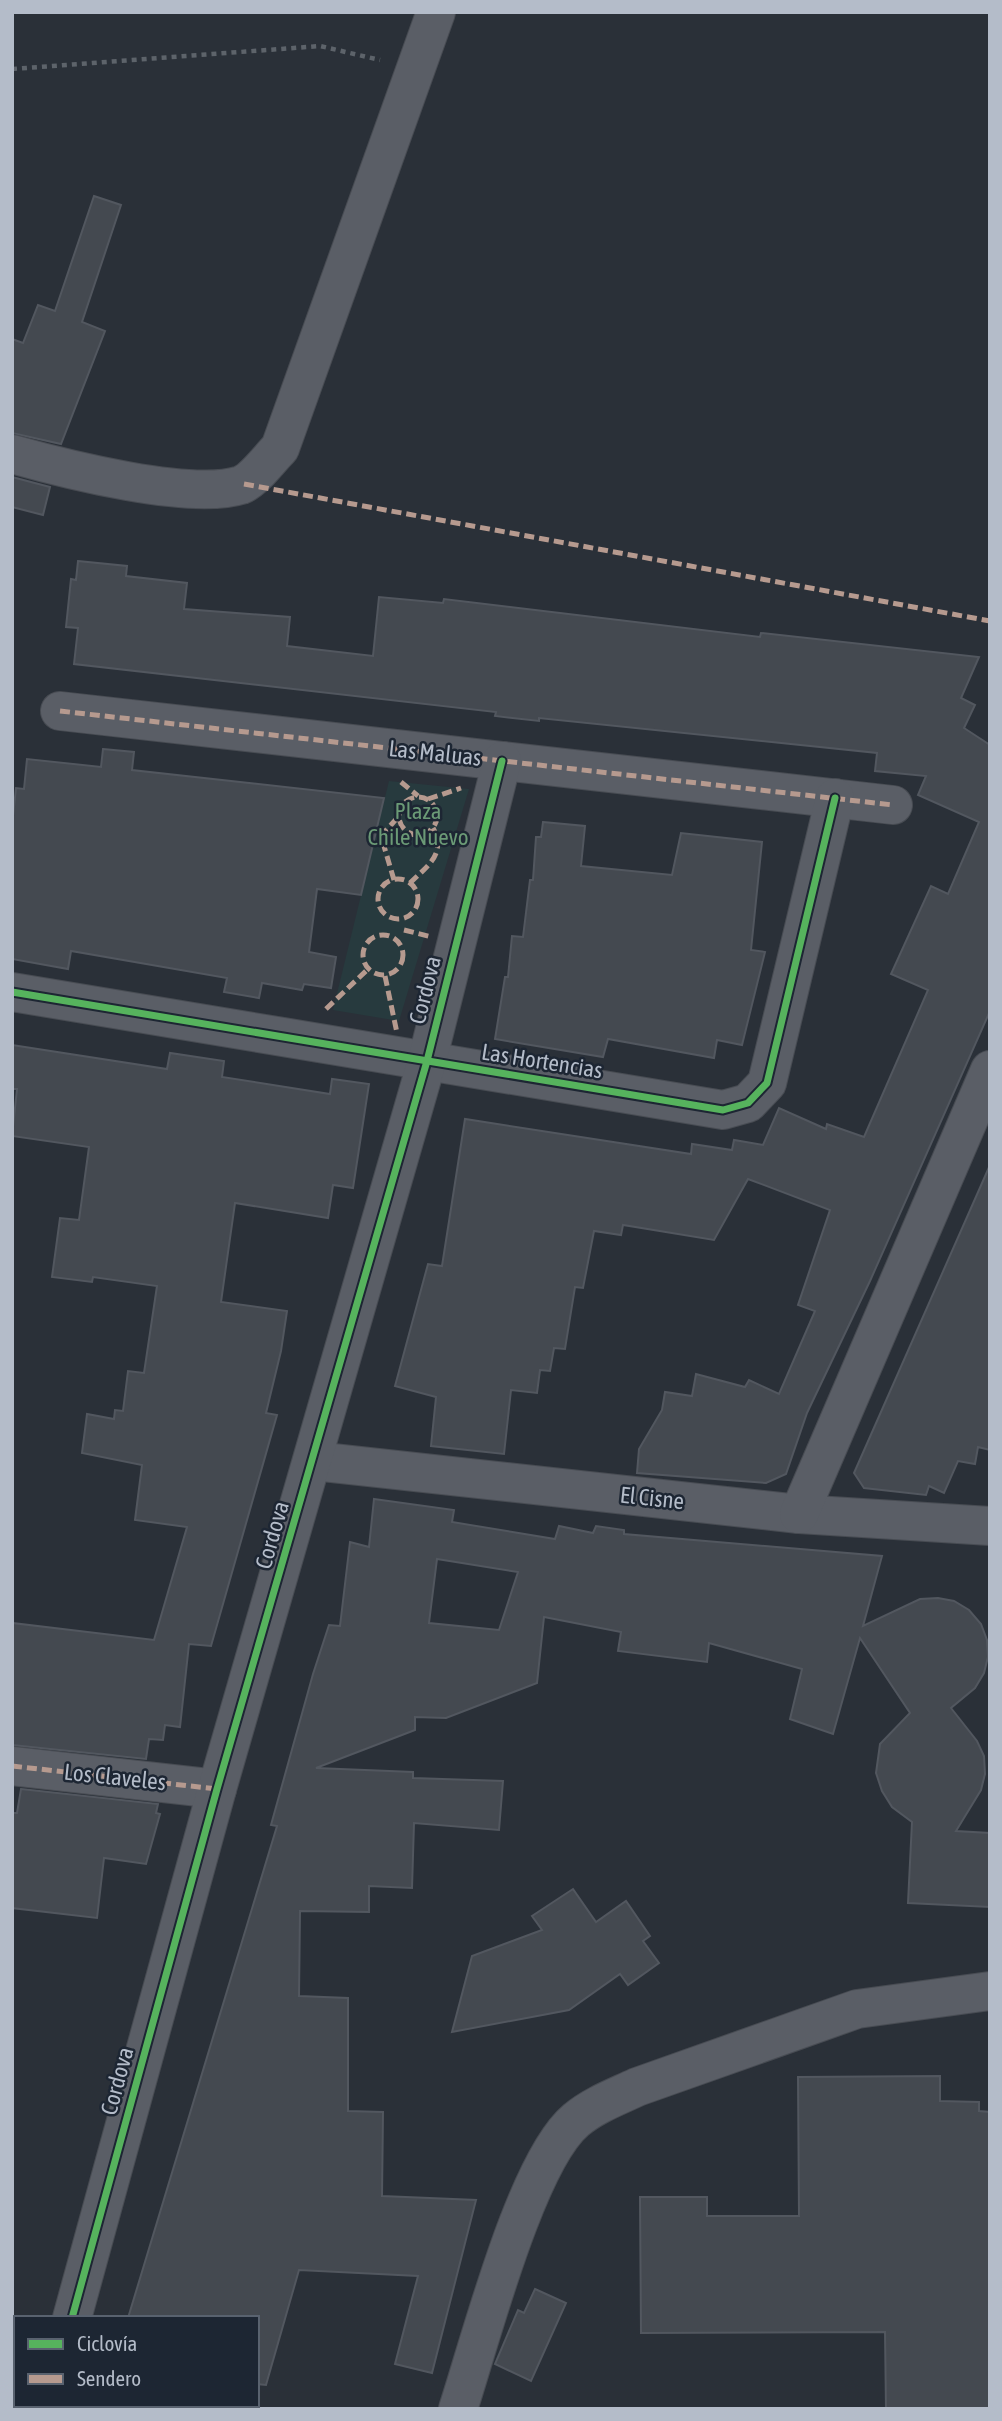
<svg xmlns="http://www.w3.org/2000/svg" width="1002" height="2421" font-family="'Asap Condensed',sans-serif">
<rect width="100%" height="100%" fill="#2a3038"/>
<path fill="#273a3e" d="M389,781L469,789L399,1021L333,1010Z"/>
<g fill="#444950" stroke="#52575f" stroke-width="2" fill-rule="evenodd">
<path d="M94,196L121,205L82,322L105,331L61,444L12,433V339L23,343L38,305L55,311Z"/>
<path d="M12,477L50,487L43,515L12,507Z"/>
<path d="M78,561L127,566L126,576L187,583L184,609L290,617L287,646L373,656L379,597L443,603L444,599L760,637L761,633L979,657L961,698L975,705L964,728L990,745V1011L870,1281L807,1413L786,1474L766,1483L637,1473L639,1449L662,1410L665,1392L692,1396L696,1374L745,1387L749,1380L779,1394L815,1311L798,1305L830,1210L748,1179L714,1240L623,1225L621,1235L594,1231L583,1288L575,1287L565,1349L554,1348L550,1371L540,1370L537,1393L511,1390L504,1454L431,1446L436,1397L395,1386L428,1264L442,1266L465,1119L691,1154L692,1144L732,1150L734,1140L763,1145L779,1108L826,1129L827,1124L864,1137L928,990L891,974L931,886L948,894L979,822L918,795L926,776L875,771L877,753L539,718V721L495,716L496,712L74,664L78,628L66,627L71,579L76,580Z"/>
<path d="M103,749L134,752L132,770L384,798L361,895L317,889L309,952L336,957L331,988L304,984L302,990L262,983L259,998L224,992L227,978L71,951L68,969L12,959V825L16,788L24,789L27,759L101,767Z"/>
<path d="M543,822L585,826L581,866L672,875L681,833L762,842L751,950L765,952L742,1045L717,1040L714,1058L608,1039L603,1057L495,1039L505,977H508L512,936L523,937L530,880H533L536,837H541Z"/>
<path d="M12,1045L167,1069L170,1053L224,1061L222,1077L330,1094L332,1079L369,1084L353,1188L333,1185L328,1218L235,1203L221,1302L287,1311L281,1351L266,1413L277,1415L211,1646L189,1644L180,1727L165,1725L163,1740L149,1739L146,1759L12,1745V1623L154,1640L187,1527L135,1520L142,1465L82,1453L87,1414L114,1419L115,1410L123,1411L128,1371L144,1373L157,1286L93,1277L92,1282L52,1277L60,1218L79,1220L89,1147L12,1136L17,1089H12Z"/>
<path d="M990,1165V1450L978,1447L975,1464L958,1461L944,1493L929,1486L926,1495L864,1488L854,1473Z"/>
<path d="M374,1499L454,1510L452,1522L555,1539L559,1526L593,1533L596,1526L624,1530V1534L882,1556L863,1626L920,1599L938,1598L954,1601L969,1610L981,1624L987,1640L988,1657L984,1673L975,1688L951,1708L977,1741L984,1756L985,1774L981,1790L956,1831L990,1833V1907L908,1903L912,1822L892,1807L882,1791L876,1773L880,1744L910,1713L860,1638L833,1734L790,1719L802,1669L709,1643L707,1662L618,1651L621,1632L544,1617L537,1683L446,1718L415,1717V1730L316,1768L413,1772V1778L503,1781L499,1830L414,1823L412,1888L369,1886V1912L300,1911L299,1996L348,1998V2111L383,2112L382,2196L476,2200L432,2373L395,2364L418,2276L299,2270L266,2385L257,2384V2318H128L277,1826L271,1825L313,1674L329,1625L340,1626L350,1542L369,1547ZM437,1559L518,1572L499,1630L429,1623Z"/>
<path d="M21,1789L158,1804L156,1813L160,1814L146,1864L104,1858L97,1918L12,1908V1813H17Z"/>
<path d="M573,1889L596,1922L626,1901L650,1936L643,1941L659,1963L628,1985L620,1974L569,2010L452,2032L472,1956L542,1930L532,1916Z"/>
<path d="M940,2076V2101L979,2102V2111L990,2112V2409H886L885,2332L641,2333L640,2197H707V2216H799L798,2077Z"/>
<path d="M535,2289L566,2303L531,2381L495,2364L518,2310L524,2313Z"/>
</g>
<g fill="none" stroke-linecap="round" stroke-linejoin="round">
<g stroke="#484c53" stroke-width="40">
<g id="minor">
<path d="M12,454C65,469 191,501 241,485C254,480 269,459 280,448L436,12"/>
<path d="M60,711L893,805"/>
<path d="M12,992L723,1110L748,1103L767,1083L835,798"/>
<path d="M314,1461L799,1514L990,1526"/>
<path d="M799,1514L990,1070"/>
<path d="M12,1766L217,1789"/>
<path d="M72,2318L217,1789L427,1061L502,761"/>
<path d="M50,2409L51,2405"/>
<path d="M458,2409C480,2342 526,2162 576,2120C594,2105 616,2097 637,2087L857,2009L990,1991"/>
</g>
</g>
<path stroke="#5d636a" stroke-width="4.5" stroke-dasharray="5 5" stroke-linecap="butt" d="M12,69L320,46L380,60"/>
<use href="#minor" stroke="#5a5e66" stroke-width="38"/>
<g stroke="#b69a8f" stroke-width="5" stroke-dasharray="10 5" stroke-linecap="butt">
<path d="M244,484L990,621"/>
<path d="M60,711L893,805"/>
<path d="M401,782L418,796"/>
<circle cx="418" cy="816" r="19"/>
<path d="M428,799L461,788"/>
<circle cx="398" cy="899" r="20"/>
<path d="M394,880L381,836L399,816"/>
<path d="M410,883C427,866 447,854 433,828"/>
<path d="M404,930L432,937"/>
<circle cx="383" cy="955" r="20"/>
<path d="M385,976L397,1033"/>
<path d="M326,1009L368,969"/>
<path d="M12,1766L217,1789"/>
</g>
<g stroke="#1d2633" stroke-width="11">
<g id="cycleway">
<path d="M12,992L723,1110L748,1103L767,1083L835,798"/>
<path d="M72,2318L217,1789L427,1061L502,761"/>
</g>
</g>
<use href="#cycleway" stroke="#56b35d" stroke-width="7"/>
</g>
<g text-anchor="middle" stroke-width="5" stroke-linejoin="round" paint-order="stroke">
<g font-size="23" fill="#b4bcc9" stroke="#1d2633">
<text transform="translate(435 753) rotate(6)" y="8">Las Maluas</text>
<text transform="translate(425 990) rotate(-76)" y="8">Cordova</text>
<text transform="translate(542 1061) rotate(9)" y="8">Las Hortencias</text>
<text transform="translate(652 1498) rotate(6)" y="8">El Cisne</text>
<text transform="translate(272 1535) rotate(-74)" y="8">Cordova</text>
<text transform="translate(115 1777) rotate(6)" y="8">Los Claveles</text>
<text transform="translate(117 2081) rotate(-75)" y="8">Cordova</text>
</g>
<g font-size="23" fill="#6b9a76" stroke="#1d2633">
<text x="418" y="819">Plaza<tspan x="418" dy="26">Chile Nuevo</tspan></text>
</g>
</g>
<rect width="1002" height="2421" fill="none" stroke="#b4bcc9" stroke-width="28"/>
<rect x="14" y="2316" width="245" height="91" fill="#1d2633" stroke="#59626f" stroke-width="2"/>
<rect x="28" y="2339" width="35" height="10" fill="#56b35d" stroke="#59626f" stroke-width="2"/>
<text x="77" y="2351" font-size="21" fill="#b4bcc9">Ciclovía</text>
<rect x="28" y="2374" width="35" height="10" fill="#b69a8f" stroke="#59626f" stroke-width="2"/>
<text x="77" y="2386" font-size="21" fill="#b4bcc9">Sendero</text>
</svg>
